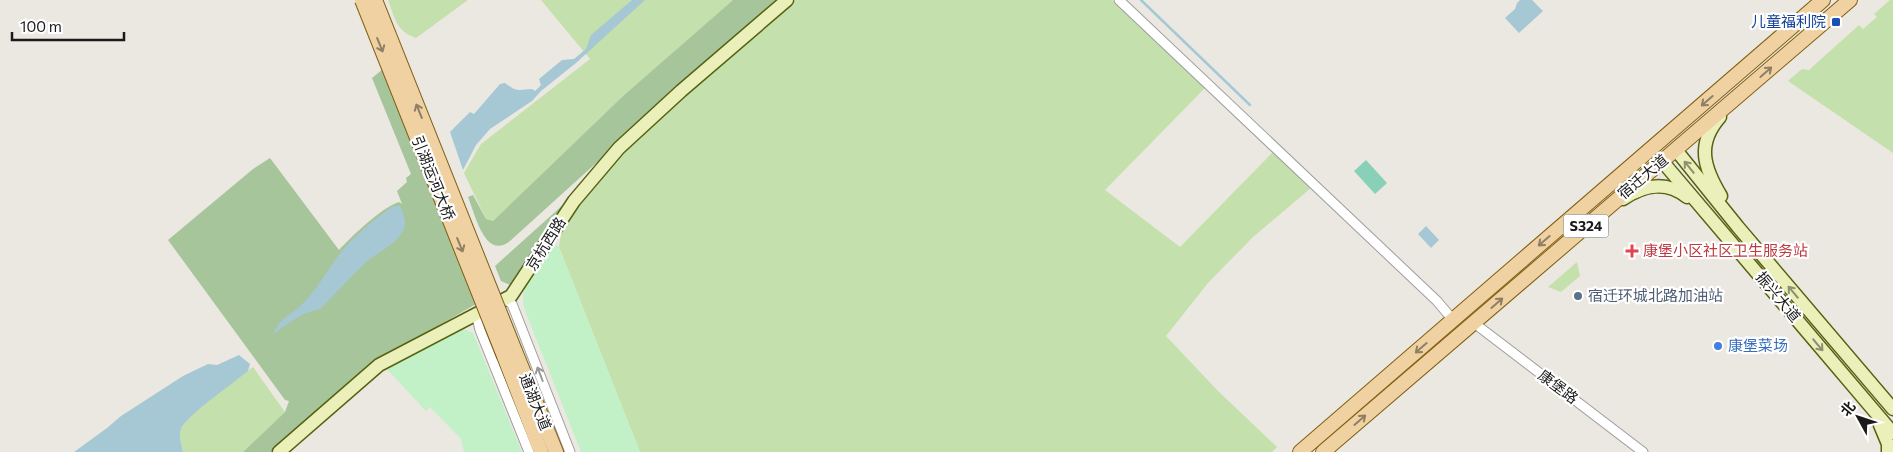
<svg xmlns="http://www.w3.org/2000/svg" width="1893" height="452" font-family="Commissioner,'Noto Sans SC',sans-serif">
<rect width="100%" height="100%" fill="#ebe8e1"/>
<g fill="#c4e0ac">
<path d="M388,0H468L416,38C396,31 395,18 388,0Z"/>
<path d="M541,0H733L623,96L493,221L486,219L464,173L481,144L590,59Z"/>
<path d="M796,0H1112L1205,88L1105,190L1180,247L1273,152L1311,188L1253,237L1208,283L1166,336L1218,391L1277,447L1272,452H640L559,247L561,232L564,225L625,149Z"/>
<path d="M1890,0H1893V153L1788,81L1802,69L1809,70L1859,25L1863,29L1877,17L1874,14Z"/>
<path d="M1577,262L1580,276L1561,292L1548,287Z"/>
<path d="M253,367L285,412L243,452H183C182,445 178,436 181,429C187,415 238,379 253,367Z"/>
</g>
<g fill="#a6c59b">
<path d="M733,0H782L647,117L510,241C485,261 475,214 468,197L473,195L486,219L493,221L623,96Z"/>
<path d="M383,69L476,304L372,364L272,452H243L285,412L289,401L285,400L168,240L253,169L270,158L339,250C351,237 382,207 399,202L402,204L397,191L407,182L406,178L411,174L372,78Z"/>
<path d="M575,194L512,286L501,281L495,266Z"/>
</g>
<g fill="#c2f1c7">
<path d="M555,244L559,247L640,452H581L524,308C523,302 522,298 524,292C527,280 546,252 555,244Z"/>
<path d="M459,327L473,333L522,452H464L461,439L430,407L426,411L384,366Z"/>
</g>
<path fill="#88d1b8" d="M1366,160L1387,183L1375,194L1354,171Z"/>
<g fill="#a6c8d4">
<path d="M632,0H645L576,63L541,91L532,101L490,129L476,145L463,170L450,132L470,112L474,114L500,84L505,83C517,92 518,90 532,89L535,91L541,85L539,79L562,60L574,59L586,49L591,35Z"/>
<path d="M1520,0H1532L1543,11L1519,33L1505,18L1515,9L1517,3Z"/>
<path d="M393,206H400C403,213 407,221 404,228C397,246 376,252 364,264C349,279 335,294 320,309C302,312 288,324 273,334C278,320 289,316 299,307C316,292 326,272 339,255C354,235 373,221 393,206Z"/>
<path d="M1426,226L1439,240L1431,248L1418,234Z"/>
<path d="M239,355L250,364L248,371C235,382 186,416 181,429C178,436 182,445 183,452H74L107,428L121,416L183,376L208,364L217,365Z"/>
</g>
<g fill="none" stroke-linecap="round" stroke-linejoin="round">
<path stroke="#a6c8d4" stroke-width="2.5" d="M1141,0L1250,105"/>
<g stroke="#9e9e9e" stroke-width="11">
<g id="street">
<path d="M1119,0L1437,301L1453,320"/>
<path d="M506,300L512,304L570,452"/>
<path d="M476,314L480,330L529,452"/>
<path d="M1474,323L1643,452"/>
</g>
</g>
<g stroke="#566211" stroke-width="15">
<g id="secondary">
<path d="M1720,117C1696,144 1704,168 1721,196"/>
<path d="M1676,150L1738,227L1893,409"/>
<path d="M1662,161L1893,433"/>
<path d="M1623,199C1644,185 1666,180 1687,197"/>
<path d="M1880,425L1888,444V452"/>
<path d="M279,452L379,365L511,296L574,201L619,148L681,91L787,0"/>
</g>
</g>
<g stroke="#805f11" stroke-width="16">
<g id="primary">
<path d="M515,351L556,452"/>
<path d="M504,356L541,452"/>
<path d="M1300,452L1823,0"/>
<path d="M1323,452L1850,0"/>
</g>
</g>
<use href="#street" stroke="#fff" stroke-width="9"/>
<use href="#secondary" stroke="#ebf0ba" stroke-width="12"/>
<use href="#primary" stroke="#efd1a2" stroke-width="14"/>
<g stroke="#805f11" stroke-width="16" stroke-linecap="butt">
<g id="primary-bridge">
<path d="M362,0L504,356"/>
<path d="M375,0L515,351"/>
</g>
</g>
<use href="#primary-bridge" stroke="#efd1a2" stroke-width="14"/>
</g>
<defs><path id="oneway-shaft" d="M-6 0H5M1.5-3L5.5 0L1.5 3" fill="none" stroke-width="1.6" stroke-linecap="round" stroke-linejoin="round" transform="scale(1.25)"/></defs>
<g stroke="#8f7f65">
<use href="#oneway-shaft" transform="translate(380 45) rotate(68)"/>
<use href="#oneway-shaft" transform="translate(1766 72) rotate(-41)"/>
<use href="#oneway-shaft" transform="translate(1707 101) rotate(139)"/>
<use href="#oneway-shaft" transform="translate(419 111) rotate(-112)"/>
<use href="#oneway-shaft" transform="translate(1544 241) rotate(139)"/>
<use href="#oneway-shaft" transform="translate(460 245) rotate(68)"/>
<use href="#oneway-shaft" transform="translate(1497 303) rotate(-41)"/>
<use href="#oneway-shaft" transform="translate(1421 348) rotate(139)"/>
<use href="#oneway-shaft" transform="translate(1360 420) rotate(-41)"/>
</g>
<g stroke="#8d9072">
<use href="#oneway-shaft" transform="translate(1689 167) rotate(-129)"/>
<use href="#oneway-shaft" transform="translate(1793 292) rotate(-130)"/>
<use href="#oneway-shaft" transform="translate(1818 345) rotate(50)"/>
</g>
<use stroke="#989898" href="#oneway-shaft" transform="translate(540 374) rotate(-111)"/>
<rect fill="#1a4fb4" stroke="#fff" stroke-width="2" x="1831" y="17" width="10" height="10" rx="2.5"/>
<path fill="#e0444e" stroke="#fff" stroke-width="2" d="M1629.5 243.5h5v5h5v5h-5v5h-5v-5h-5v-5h5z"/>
<circle fill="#5c6f8a" stroke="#fff" stroke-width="2" cx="1578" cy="296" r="5"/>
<circle fill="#3f7fe0" stroke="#fff" stroke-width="2" cx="1718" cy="346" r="5"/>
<g text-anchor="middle" stroke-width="4.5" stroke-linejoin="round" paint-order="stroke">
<rect fill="#fff" stroke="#5f5f5f" stroke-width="1" x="1563.5" y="214.5" width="45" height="23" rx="4"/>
<g font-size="14" font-weight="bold" fill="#1a1a1a">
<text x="1586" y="231">S324</text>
</g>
<g font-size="15" fill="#164399" stroke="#fff" text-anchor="end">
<text x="1826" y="27">儿童福利院</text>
</g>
<g font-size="15" fill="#1a1a1a" stroke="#fff">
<text transform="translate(1643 177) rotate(-40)" y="5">宿迁大道</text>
<text transform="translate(433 178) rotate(68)" y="5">引湖运河大桥</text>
<text transform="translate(546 244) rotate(-58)" y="5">京杭西路</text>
<text transform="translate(1778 297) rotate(50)" y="5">振兴大道</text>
<text transform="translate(1558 387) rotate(37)" y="5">康堡路</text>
<text transform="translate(535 402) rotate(68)" y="5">通湖大道</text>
</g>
<g font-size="15" fill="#be3a42" stroke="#fff" text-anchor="start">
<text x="1643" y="256">康堡小区社区卫生服务站</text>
</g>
<g font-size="15" fill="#4e5e75" stroke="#fff" text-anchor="start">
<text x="1588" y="301">宿迁环城北路加油站</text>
</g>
<g font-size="15" fill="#366cbe" stroke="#fff" text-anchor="start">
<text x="1728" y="351">康堡菜场</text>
</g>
</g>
<g transform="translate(1858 417) rotate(310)" stroke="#ffffff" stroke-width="4" paint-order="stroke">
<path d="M0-4L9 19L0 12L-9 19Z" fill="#1a1a1a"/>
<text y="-8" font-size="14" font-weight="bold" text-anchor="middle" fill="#1a1a1a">北</text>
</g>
<path d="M12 32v8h112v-8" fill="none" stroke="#1a1a1a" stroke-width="2.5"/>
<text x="20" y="32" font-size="15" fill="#1a1a1a" stroke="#ffffff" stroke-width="4" paint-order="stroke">100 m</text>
</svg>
